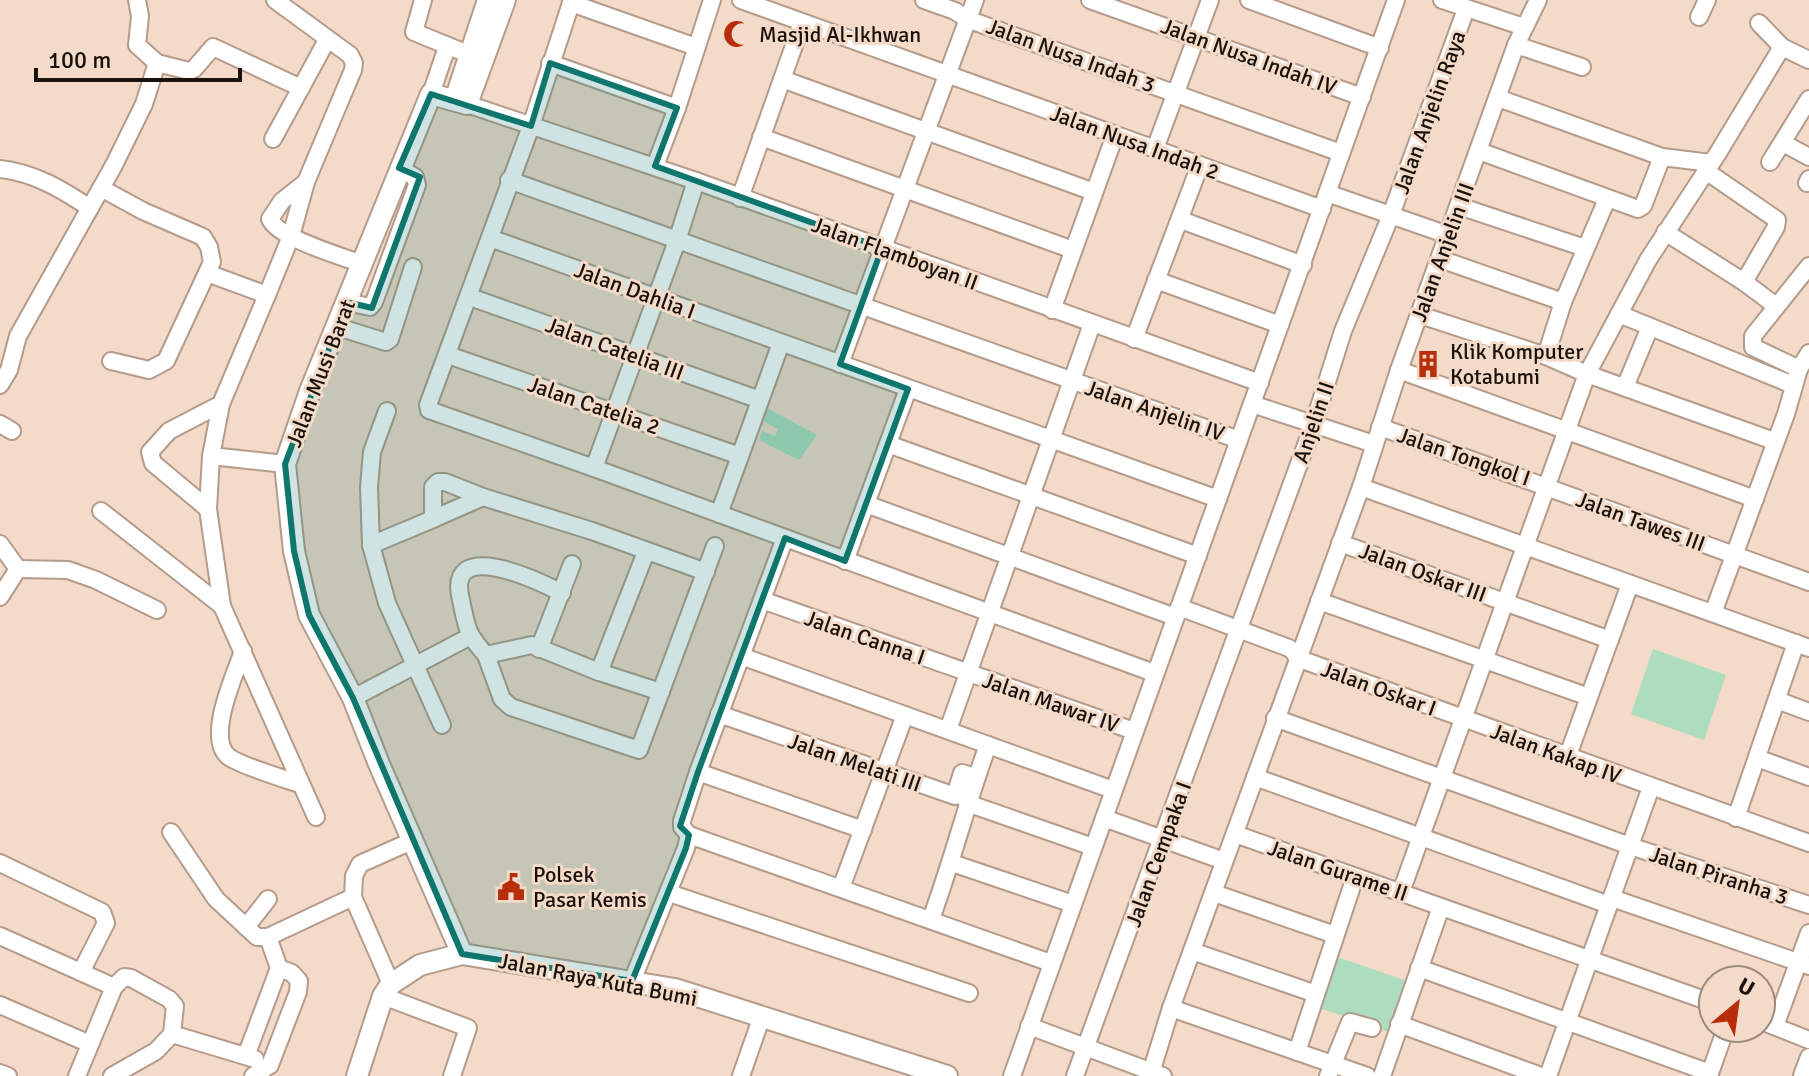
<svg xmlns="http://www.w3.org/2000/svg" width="1809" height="1076" font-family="Signika,sans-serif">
<rect width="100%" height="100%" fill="#f4dac8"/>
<g fill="#addcbe">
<path d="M767,408L817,435L799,460L759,440L762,431L775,436L778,429L761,420Z"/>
<path d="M1653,649L1726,675L1704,740L1631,714Z"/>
<path d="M1337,957L1407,981L1389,1032L1320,1008Z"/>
</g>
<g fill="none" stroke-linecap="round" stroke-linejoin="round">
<g stroke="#b49b8a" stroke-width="20">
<g id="minor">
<path d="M137,0L140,16L137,45L157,63"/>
<path d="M423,0L414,32L468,54"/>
<path d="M572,0L531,126L428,405L429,410L594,468L1154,673"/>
<path d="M741,0L1322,209"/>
<path d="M924,0L955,11L967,19L1341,153"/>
<path d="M1090,0L1362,97"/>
<path d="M1249,0L1380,48"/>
<path d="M1442,0L1524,27"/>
<path d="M571,3L696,47"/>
<path d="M1699,17L1707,0"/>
<path d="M1759,23L1782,47"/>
<path d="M1516,45L1582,67"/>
<path d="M550,63L677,108"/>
<path d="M782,79L1094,192"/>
<path d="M431,94L447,47"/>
<path d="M1498,98L1662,157L1711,163"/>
<path d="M467,104L696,181L1260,383"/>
<path d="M761,137L1073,250"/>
<path d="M273,139L327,40"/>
<path d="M1783,143L1809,157"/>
<path d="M1155,149L1210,0"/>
<path d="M1479,151L1638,209L1643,206L1662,157"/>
<path d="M1770,162L1809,99"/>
<path d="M655,166L677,108L712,0"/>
<path d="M0,169C35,173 61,189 90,208"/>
<path d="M1706,171L1777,220L1776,227L1744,282"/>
<path d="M509,180L1239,440"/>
<path d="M306,182L282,201L270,219C278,238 341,256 362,264"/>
<path d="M1807,183L1809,179"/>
<path d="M101,188L143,211L203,237L209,247L212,262L166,361L149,370L111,361"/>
<path d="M1327,193L1448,235"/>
<path d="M740,198L802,23"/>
<path d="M1459,206L1585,248"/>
<path d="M1181,220L1303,265"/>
<path d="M1665,232L1744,282L1776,306"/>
<path d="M490,238L1218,499"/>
<path d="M1440,259L1563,302"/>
<path d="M207,273L267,295L291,236L306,182L353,70L354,63L350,55L275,0"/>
<path d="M1156,280L1280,325"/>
<path d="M267,295L221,404L211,456L208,509L222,606L316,817"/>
<path d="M470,297L760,400"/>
<path d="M347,302L370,307L374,302L417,185L415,177L399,168"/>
<path d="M1052,310L1115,135"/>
<path d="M1619,314L1793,385"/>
<path d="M1420,315L1546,356L1587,374L1774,441"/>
<path d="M338,327L386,342L390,339L413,267"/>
<path d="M1134,339L1200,165"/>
<path d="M448,355L740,456"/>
<path d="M1546,356L1563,302L1607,199"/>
<path d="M840,364L975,0"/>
<path d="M1799,369L1753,347V336L1809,266"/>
<path d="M1399,370L1755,499"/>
<path d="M0,385L9,370L18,336L114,165L144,104L157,63L189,71L194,69L213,47L301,88"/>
<path d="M1625,387L1650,327"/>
<path d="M1252,404L1374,444"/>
<path d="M0,424L12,431"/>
<path d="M1380,427L1809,582"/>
<path d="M888,444L1198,556"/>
<path d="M211,456L285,464"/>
<path d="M594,468L677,241L696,181"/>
<path d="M1361,487L1809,648"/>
<path d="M483,497L433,519V487L438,482H445L483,497L592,531L706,572"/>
<path d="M866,504L1175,617"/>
<path d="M208,509L153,463L150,452L169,431L221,404"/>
<path d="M101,511L222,606"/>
<path d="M719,514L781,343"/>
<path d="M433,519L371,545L387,603L442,725"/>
<path d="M1340,543L1610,640"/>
<path d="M0,544L18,569"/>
<path d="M371,545L369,487L372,452L387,411"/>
<path d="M845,561L908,389"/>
<path d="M18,569L68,570L96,580L157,610"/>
<path d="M562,593C535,579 445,537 461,600C467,628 466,633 486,655L532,645L599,672L661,692"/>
<path d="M0,597L18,569"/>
<path d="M762,600L1134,731"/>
<path d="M1319,601L1589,697"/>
<path d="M1179,607L1289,648L1294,652L1297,658"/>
<path d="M1713,613L1786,414L1799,369L1809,353"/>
<path d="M539,649L572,564"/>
<path d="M243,651C235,675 205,738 229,757C239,765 285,779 300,784"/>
<path d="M486,655L502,699L511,707L639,750L715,546"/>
<path d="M741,656L1113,790"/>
<path d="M1297,658L1809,843"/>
<path d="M599,672L646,552"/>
<path d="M353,698L469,637"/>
<path d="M1777,700L1809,712"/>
<path d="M719,714L955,796L962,773L976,777"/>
<path d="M1275,718L1630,846L1809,905"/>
<path d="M948,730L1092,324"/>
<path d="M1567,758L1630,584"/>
<path d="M1757,758L1809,777"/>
<path d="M698,772L863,830"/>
<path d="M1255,777L1609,905"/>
<path d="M967,803L1093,847"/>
<path d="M1104,818L1224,861"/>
<path d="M1736,818L1796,643"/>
<path d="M171,832L216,899L257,937H268L353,897"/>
<path d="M1235,834L1713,1003"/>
<path d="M689,835L1051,963"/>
<path d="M0,863L102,912L106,923L81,972"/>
<path d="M952,863L1073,904"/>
<path d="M841,888L905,715"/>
<path d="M1401,892L1587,374L1648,260L1718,153L1782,47L1809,60"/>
<path d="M669,893L969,993"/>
<path d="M1214,893L1335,935"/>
<path d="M1612,898L1809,966"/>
<path d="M931,919C952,862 967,802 988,745"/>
<path d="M246,927L268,899"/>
<path d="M0,936L114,987"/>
<path d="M1192,951L1316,994"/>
<path d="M1419,968L1710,1073"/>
<path d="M632,981L686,848L689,835L682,827V821L698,772L785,538"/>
<path d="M391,984L353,897L354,876L360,864L414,840"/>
<path d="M383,996L468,1028L452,1076"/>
<path d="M0,1005L90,1044"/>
<path d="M1171,1008L1367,1076"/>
<path d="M1761,1021L1809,1040"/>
<path d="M1399,1024L1541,1076"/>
<path d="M1029,1026L1163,1076"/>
<path d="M1775,1026L1809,933"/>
<path d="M172,1034L255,1059"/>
<path d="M1297,1052L1355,877"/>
<path d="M246,1056L279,968L268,937"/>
<path d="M270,1065L298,992L299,981L292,973L279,968"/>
<path d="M0,1073L8,1076"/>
<path d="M77,1076L114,987L124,977L131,978L169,999L175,1006L172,1034"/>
<path d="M112,1076L156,1051L172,1034"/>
<path d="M253,1076L270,1065"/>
<path d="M741,1076L762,1016"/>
<path d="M1012,1076L1396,0"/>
<path d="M1075,1076L1314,423L1343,331L1391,215L1466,9"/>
<path d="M1150,1076L1171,1008L1361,487L1399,370L1516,45L1538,0"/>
<path d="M1328,1076L1350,1022L1372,1028"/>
<path d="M1382,1076L1441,907"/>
<path d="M1548,1076L1651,787"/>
<path d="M1709,1076L1726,1028"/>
<path d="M1802,1076L1809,1057"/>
</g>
</g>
<g stroke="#b49b8a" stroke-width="24">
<g id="tertiary">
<path d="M455,100L488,0"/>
<path d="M462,954L379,764L353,698L309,615L294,551L285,464L310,391L431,94L467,104L505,0"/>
<path d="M357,1076L383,996L391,984L420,965L462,954L675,989L947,1076"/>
</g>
</g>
<use href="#minor" stroke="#fff" stroke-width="16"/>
<use href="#tertiary" stroke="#fff" stroke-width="20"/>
</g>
<path fill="#0f766e" fill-opacity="0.2" stroke="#0f766e" stroke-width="6" stroke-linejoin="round" d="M550,63L677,108L655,166L882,248L840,364L908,389L845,561L785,538L698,772L680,826L689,835L686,848L632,981L462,954L353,698L309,615L294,551L285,464L347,302L372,308L420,177L399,168L431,94L531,126Z"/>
<defs>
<g id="mosque-bare" transform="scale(2.16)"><path d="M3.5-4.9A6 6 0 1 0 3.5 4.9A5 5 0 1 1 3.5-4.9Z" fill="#b82d0a" stroke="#f4dac8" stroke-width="2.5" paint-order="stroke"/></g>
<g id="building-bare" transform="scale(2.16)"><path d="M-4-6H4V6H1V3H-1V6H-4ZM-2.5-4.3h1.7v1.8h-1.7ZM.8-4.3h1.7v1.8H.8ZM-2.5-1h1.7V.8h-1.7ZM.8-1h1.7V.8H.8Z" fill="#b82d0a" stroke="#f4dac8" stroke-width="2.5" paint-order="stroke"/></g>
<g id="civic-bare" transform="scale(2.16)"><path d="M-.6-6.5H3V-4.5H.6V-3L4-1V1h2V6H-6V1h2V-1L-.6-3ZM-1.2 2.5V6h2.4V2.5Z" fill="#b82d0a" stroke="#f4dac8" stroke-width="2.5" paint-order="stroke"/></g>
</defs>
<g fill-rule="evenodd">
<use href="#mosque-bare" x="737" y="34"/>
<use href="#building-bare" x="1428" y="364"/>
<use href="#civic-bare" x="511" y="887"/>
</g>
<g text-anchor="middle" stroke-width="6" stroke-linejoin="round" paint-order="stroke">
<g font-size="22" fill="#19110b" stroke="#f4dac8" text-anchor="start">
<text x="759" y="42">Masjid Al-Ikhwan</text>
<text x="1450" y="359">Klik Komputer<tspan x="1450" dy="25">Kotabumi</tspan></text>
<text x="533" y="882">Polsek<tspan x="533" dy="25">Pasar Kemis</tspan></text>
</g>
<g font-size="22" fill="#19110b" stroke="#f4dac8">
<text transform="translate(1071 55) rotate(20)" y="8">Jalan Nusa Indah 3</text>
<text transform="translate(1249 56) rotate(20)" y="8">Jalan Nusa Indah IV</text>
<text transform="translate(1429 112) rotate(-70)" y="8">Jalan Anjelin Raya</text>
<text transform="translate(1135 142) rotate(20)" y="8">Jalan Nusa Indah 2</text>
<text transform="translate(1442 252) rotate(-70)" y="8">Jalan Anjelin III</text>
<text transform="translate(895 253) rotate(20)" y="8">Jalan Flamboyan II</text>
<text transform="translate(635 290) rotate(20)" y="8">Jalan Dahlia I</text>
<text transform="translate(615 348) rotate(20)" y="8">Jalan Catelia III</text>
<text transform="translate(320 373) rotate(-69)" y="8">Jalan Musi Barat</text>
<text transform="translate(594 405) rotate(19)" y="8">Jalan Catelia 2</text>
<text transform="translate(1155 410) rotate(19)" y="8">Jalan Anjelin IV</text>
<text transform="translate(1313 422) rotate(-71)" y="8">Anjelin II</text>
<text transform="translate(1464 456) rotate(19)" y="8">Jalan Tongkol I</text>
<text transform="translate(1641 521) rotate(20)" y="8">Jalan Tawes III</text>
<text transform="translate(1423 572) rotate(20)" y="8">Jalan Oskar III</text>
<text transform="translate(865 637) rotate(19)" y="8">Jalan Canna I</text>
<text transform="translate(1379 688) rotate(20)" y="8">Jalan Oskar I</text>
<text transform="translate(1051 702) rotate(19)" y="8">Jalan Mawar IV</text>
<text transform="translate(1556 753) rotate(20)" y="8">Jalan Kakap IV</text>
<text transform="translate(855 762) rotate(19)" y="8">Jalan Melati III</text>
<text transform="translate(1158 854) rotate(-70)" y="8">Jalan Cempaka I</text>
<text transform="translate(1338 870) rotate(19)" y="8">Jalan Gurame II</text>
<text transform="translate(1719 875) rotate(18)" y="8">Jalan Piranha 3</text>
<text transform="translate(598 979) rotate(11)" y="8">Jalan Raya Kuta Bumi</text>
</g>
</g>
<g transform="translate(1737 1004) rotate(29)"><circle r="38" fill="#f4dac8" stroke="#9c8a7c" stroke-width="2"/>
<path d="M0-6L14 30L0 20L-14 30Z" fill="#b82d0a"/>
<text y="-12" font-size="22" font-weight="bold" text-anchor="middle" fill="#19110b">U</text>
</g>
<path d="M36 68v12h204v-12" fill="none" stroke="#19110b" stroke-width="4"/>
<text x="48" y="68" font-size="24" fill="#19110b" stroke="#f4dac8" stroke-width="6" paint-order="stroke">100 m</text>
</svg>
